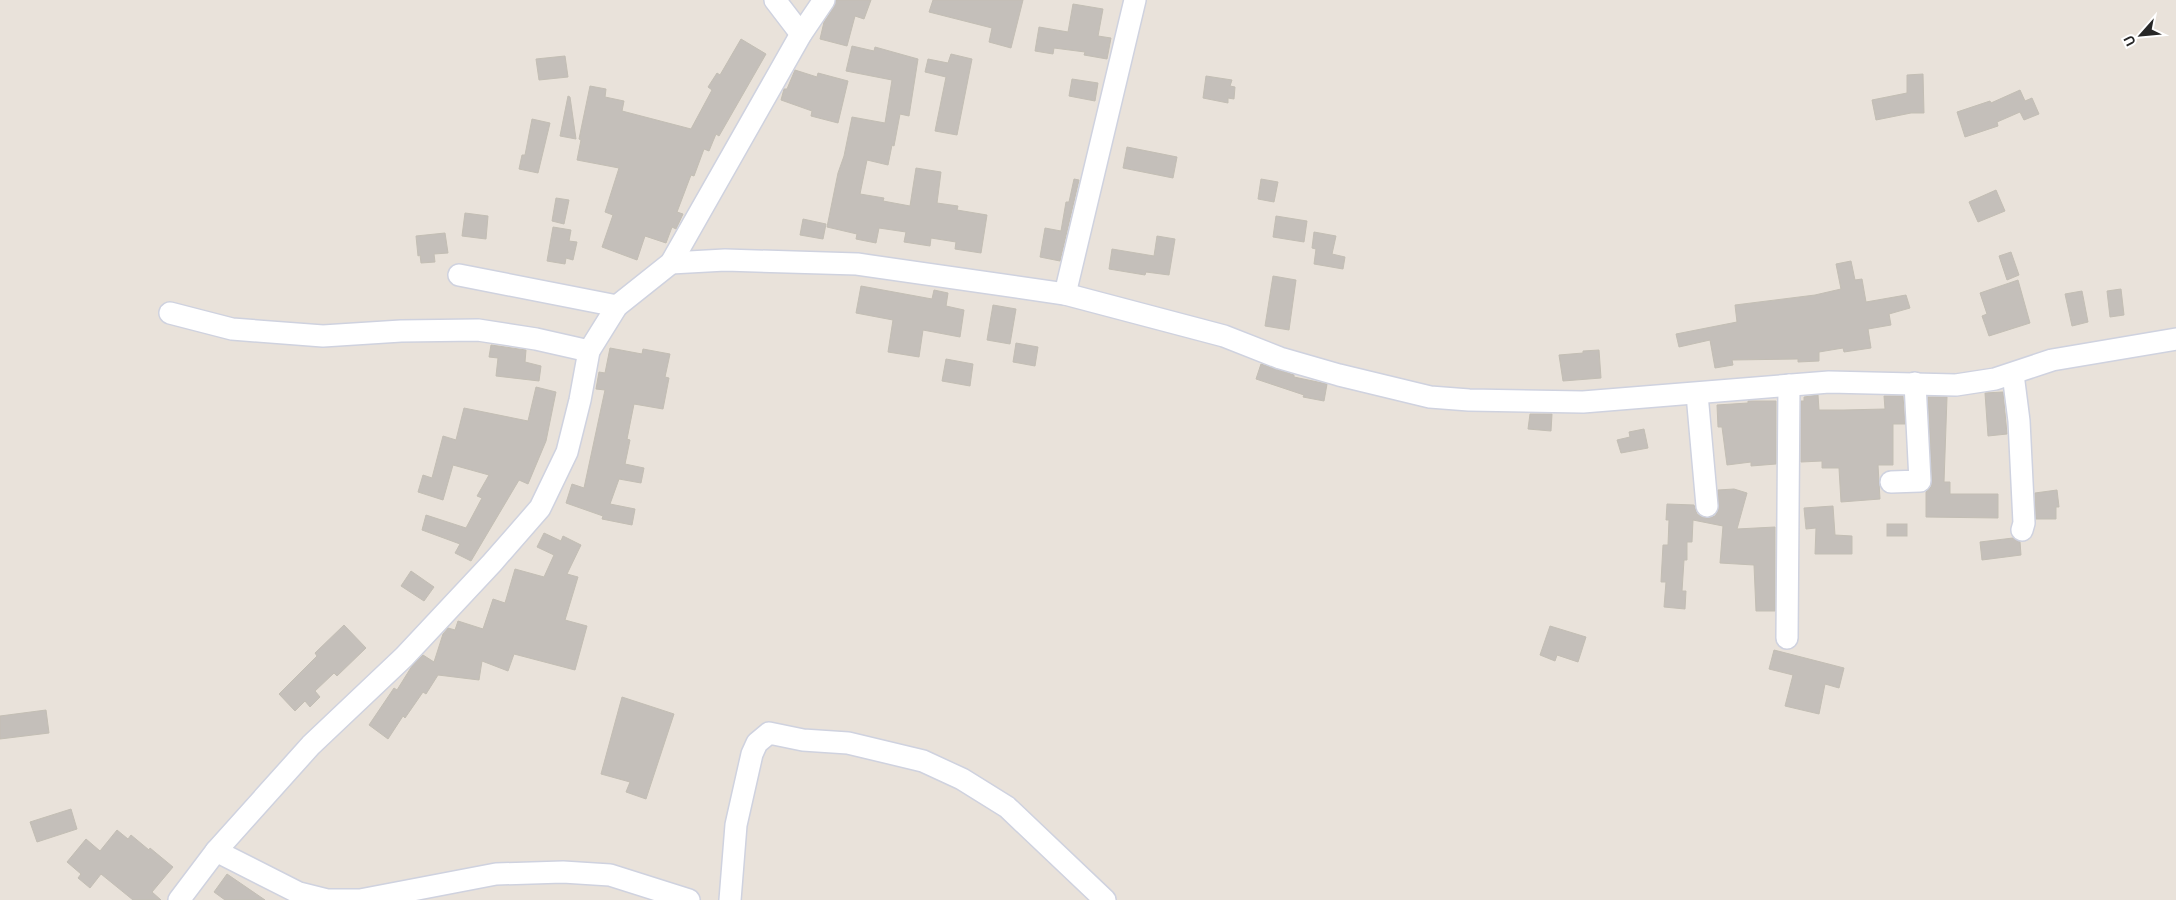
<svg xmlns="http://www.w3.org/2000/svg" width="2176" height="900" font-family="Overpass,sans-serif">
<rect width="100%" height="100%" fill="#e9e2da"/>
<g fill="#c4bfba" stroke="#c3beb4">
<path d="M836,0H871L864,19L855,16L847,46L820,39L824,22L834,7Z"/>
<path d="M933,0H1023L1011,48L989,42L992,28L929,12Z"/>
<path d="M1073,4L1103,9L1098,36L1111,38L1107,59L1084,55L1085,52L1054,48L1053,54L1035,51L1039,27L1068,32Z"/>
<path d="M741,39L766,54L719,136L716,134L709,151L704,149L694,176L691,175L677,212L683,214L676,229L672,227L666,243L645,236L637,260L602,247L613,215L605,212L619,168L577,160L581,140L579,139L590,86L606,89L605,97L624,101L622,111L691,129L712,90L708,87L717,73L720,75Z"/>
<path d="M852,46L874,51L875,47L918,59L909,116L900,114L894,146L892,145L888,165L867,160L860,194L884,198L883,201L910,206L916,168L941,172L937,203L958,206L957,210L987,215L981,253L955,249L956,242L931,238L930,246L904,242L906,232L879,228L876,243L856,239L857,234L827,227L838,173L844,156L852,117L885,123L892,80L846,71Z"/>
<path d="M951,54L972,59L957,135L935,131L946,77L925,72L928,59L948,63Z"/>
<path d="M565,56L568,77L539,80L536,59Z"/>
<path d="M795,70L817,77L818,73L848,81L838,123L811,116L812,111L781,100L784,89H787Z"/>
<path d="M1923,74L1924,113H1911L1876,120L1872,100L1907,93V75Z"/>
<path d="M1206,76L1232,80L1230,86L1235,87L1234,99L1228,98V103L1203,98Z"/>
<path d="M1072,79L1098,83L1095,101L1069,96Z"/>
<path d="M2020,90L2025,101L2032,98L2039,114L2024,120L2020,112L1997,122L1998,126L1965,137L1957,112L1990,101L1991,103Z"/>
<path d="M568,96L570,97L576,139L560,136Z"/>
<path d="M532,119L550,123L538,173L519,169L522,155H525Z"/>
<path d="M1127,147L1177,157L1173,178L1123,168Z"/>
<path d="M1074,179L1079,180L1060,261L1040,257L1045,228L1061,231L1066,202H1069Z"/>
<path d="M1261,179L1278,182L1274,202L1258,199Z"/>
<path d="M1996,190L2005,211L1978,222L1969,202Z"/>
<path d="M556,198L569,200L564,224L552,221Z"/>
<path d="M465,213L488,216L486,239L462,236Z"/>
<path d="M1276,216L1307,221L1304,242L1273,237Z"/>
<path d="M803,219L826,224L823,239L800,235Z"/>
<path d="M553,227L571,230L569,241L577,242L573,260L566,258L565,264L547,261Z"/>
<path d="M1314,232L1336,236L1332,254L1345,257L1343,269L1314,264L1316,249L1312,248Z"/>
<path d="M445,233L448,253L434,254L435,262L421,263L420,255L418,256L416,236Z"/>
<path d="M1157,236L1175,239L1169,275L1146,272L1145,275L1109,269L1112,249L1154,256Z"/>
<path d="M2011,252L2019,275L2007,280L1999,256Z"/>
<path d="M1851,261L1855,280L1862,279L1866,302L1906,295L1910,308L1889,314L1891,325L1868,329L1871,348L1844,352L1843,348L1819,352V361L1798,362V359L1732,360L1733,365L1715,368L1710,340L1679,347L1676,334L1737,322L1735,305L1815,295L1841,289L1836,264Z"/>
<path d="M1273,276L1296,280L1289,330L1265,326Z"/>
<path d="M2018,280L2030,323L1989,336L1982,316L1987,314L1980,293Z"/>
<path d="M861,286L932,299L934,290L948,293L946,306L964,310L960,337L923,330L919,357L888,352L893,320L856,313Z"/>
<path d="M2121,289L2124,315L2110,317L2107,291Z"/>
<path d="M2082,291L2088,322L2072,326L2065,294Z"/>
<path d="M993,305L1016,309L1010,344L987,340Z"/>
<path d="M1016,343L1038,347L1035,366L1013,362Z"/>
<path d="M491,345L526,350L525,362L541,366L539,381L496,376L498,358L489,357Z"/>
<path d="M610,348L642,354L643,349L670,354L665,377L669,378L663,409L634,404L627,439L630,440L625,464L644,468L641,483L619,479L610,504L635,509L632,525L602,519L603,516L566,503L572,484L584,488L605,390L596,389L599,372L605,373Z"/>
<path d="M1599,350L1601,378L1563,381L1559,355L1583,353V351Z"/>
<path d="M946,359L973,364L970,386L942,381Z"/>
<path d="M1261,364L1294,375V377L1327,384L1324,401L1303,397L1304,395L1256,379Z"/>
<path d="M536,387L556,392L546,441L528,484L519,480L471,561L455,553L460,544L422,530L426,515L466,528L482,498L477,496L489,475L453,465L443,500L418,492L423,475L432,478L443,436L456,440L464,408L528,421Z"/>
<path d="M2003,392L2007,434L1988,436L1985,393Z"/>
<path d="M1818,395L1819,410H1844L1885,409L1884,396H1903L1905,424H1893V465H1878L1880,499L1841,502L1839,468H1822V461L1801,462V401H1804V397Z"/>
<path d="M1928,397H1947L1944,482H1950V494H1998V518L1926,517V492L1931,487L1932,480Z"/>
<path d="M1748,401H1776V464L1751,466V462L1727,465L1722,427H1718L1717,405L1748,403Z"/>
<path d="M1530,414H1552L1551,431L1528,429Z"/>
<path d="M1644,429L1648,448L1621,453L1617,440L1630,437L1629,432Z"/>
<path d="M1734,489L1747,493L1737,529L1775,527V611H1756L1754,565L1720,563L1723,526L1693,520L1692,542H1687V560H1684L1682,591H1686L1685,609L1664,607L1666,582H1661L1663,545H1668L1669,520H1666L1667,504L1694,505L1697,514L1702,517L1709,518L1715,516L1718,511V490Z"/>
<path d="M2057,490L2059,507H2056V519H2036L2035,493Z"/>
<path d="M1833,506L1835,535L1852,536V554H1815L1816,528L1806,529L1804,508Z"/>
<rect x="1887" y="524" width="20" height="12"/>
<path d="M544,533L561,541L563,536L581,545L567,574L578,577L565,620L587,626L575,670L514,654L508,671L482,661L479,680L438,675L426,694L423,692L405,718L403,716L388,739L369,725L394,688L397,690L412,666L423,655L434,662L443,634L448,628L455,630L458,621L483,629L493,599L505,603L515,569L544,577L554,555L537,547Z"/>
<path d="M2013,538L2020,542L2021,555L1982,560L1980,542Z"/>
<path d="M411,571L434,587L424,601L401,586Z"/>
<path d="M344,625L366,648L337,676L334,673L315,691L320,697L310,707L305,701L295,711L279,694L317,656L315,653Z"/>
<path d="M1550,626L1586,637L1578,662L1557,655L1555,661L1540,655Z"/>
<path d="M1774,650L1844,668L1839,688L1825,684L1819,714L1785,706L1793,675L1769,669Z"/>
<path d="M622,697L674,714L646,799L626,792L630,782L601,774Z"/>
<path d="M46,710L49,733L0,739V716Z"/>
<path d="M71,809L77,829L37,842L30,822Z"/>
<path d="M117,830L128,839L131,835L149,850L150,848L173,867L152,892L161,900H133L101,874L90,888L78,878L81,874L67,862L86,839L100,851Z"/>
<path d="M227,874L265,900H225L214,892Z"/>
</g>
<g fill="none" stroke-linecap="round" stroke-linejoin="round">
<g stroke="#cfd2df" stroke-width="24">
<g id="minor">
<path d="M775,0L801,34"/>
<path d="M671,263L725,260L857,264L1065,294L1224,336L1280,358L1339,375L1430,397L1469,400L1583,402L1829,382L1956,385L1995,379L2052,360L2176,339"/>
<path d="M459,275L617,306"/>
<path d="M1065,294L1135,0"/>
<path d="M170,313L232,329L323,336L401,331L478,330L536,339L589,351"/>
<path d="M2013,374L2019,421L2024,523L2022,530"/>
<path d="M1697,394L1707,506"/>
<path d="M1891,482L1920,481L1915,383"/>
<path d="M1787,638L1789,385"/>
<path d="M216,851L299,893L327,900H360L496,874L563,872L610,875L689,900"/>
<path d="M179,900L216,851L311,745L404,657L492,563L540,508L567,452L580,400L589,351L617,306L671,263L801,34L824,0"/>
<path d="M730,900L736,825L752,754L757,743L769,733L803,740L848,743L923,761L962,779L1007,807L1105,900"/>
</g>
</g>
<use href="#minor" stroke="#fff" stroke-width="21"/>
</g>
<g transform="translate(2141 35) rotate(243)" stroke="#ffffff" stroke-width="4" paint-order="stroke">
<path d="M0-4L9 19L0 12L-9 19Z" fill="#272727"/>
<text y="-8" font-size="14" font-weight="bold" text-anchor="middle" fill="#272727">U</text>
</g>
</svg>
